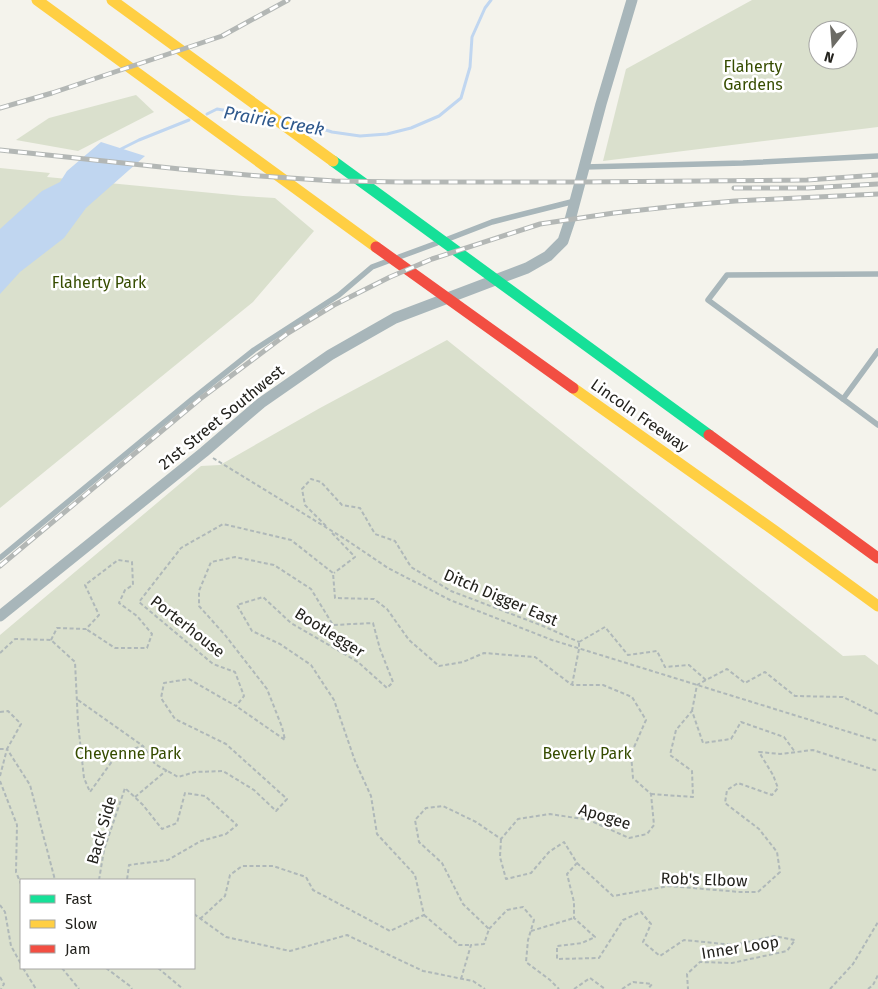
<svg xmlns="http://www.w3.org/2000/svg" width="878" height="989" font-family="'Fira Sans',sans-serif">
<rect width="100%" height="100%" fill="#f4f3ec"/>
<g fill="#dae0cd" fill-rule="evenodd">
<path d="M752,0H878V127L603,161L626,69ZM818,30H848V60H818Z"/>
<path d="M136,95L154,112L78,151L16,140L49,118Z"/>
<path d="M0,168L50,173L47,177L243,196L275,198L314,231L253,302L0,508Z"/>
<path d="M447,340L843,656L865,655L878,665V989H0V635L201,466L220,465L320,408ZM21,880H194V968H21Z"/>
</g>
<path fill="#c0d6f0" d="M101,142L145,156L86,208L64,238L20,272L0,294V229L42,191L60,182L67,171Z"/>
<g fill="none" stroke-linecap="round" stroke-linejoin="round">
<g stroke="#c0d6f0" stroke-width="3">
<path d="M207,114L217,109L254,115"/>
<path d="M295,122L304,123L332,132L360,136L387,134L411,128L439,116L461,98L470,67L472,37L485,8L491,0"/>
<path d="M119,150L139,140L189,120"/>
</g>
<g stroke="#afb8b9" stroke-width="2" stroke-dasharray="4 2.5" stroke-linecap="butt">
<path d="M213,458L345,539L388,568L450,600L552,640L878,741"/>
<path d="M326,526L305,505L302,489L311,479L321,482L342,505L360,508L375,534L395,541L411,567L451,591L543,626L579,642"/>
<path d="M332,533L355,557L334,573"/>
<path d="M51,640L57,628L86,629L99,615L85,585L118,560L132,562L133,585L125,590L119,603L137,616L152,634L147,648H115L86,629"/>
<path d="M579,642L605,627L628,655L657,651L665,667L689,665L706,680L727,669L745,683L765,672L795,696L843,697L878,714"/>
<path d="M0,653L15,639L51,640L75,662L78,723L84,778L90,792L118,753L143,746L155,764L178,777L195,772L223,771L254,790L276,811L287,799L226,744L175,719L161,698L164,683L189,679L236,706L244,696L235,672L213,664L139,602L181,548L223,524L291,540L333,573L335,598L374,599L387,609L409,640L439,666L463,662L484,653L535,657L572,685"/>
<path d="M572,685L579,649V643"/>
<path d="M78,700L143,746"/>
<path d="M692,711L697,685L706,680"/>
<path d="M0,712L8,711L21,724L7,749H0"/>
<path d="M0,776L7,749L30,785L55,880"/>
<path d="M0,781L17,825L16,872L21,884"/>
<path d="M651,794L693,797L692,771L670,755L676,730L692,711L703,743L731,739L741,722L784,737L795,752"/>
<path d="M135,797L167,770"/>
<path d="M501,839L500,857L506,879L531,873L549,852L564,842L577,863L567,874L574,902V918L595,937L582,943L557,946V959L599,958L623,920L641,912L651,924L643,942L660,956L684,940L734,945L774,936L795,940L787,951L732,963L700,962L687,974L688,989"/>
<path d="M577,863L613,896L669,886L740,892H758L780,872L777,852L759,829L725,803L727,790L738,783L772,795L778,788L773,775L759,752L780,754L813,750L878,771"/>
<path d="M99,880L104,850L125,788L143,805L162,829L177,823L185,793L205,796L237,825L226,834L201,841L168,860L129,865L127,880"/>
<path d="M0,905L5,912L11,946L21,964"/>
<path d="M194,914L226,937L290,951L347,935L423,971L473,981L485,989"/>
<path d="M424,915L459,945H471"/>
<path d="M200,919L225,896L230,875L242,866H273L306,877L313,890L390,931L424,915L415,875L377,834L371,796L355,761L334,700L311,665L280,644L252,631L237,605L263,597L291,623L358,662L387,688L393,682L380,649L373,623L333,625L311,589L274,565L235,557L211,562L199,591V606L225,635L267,689L282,727L285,740L236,706"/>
<path d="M489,929L507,910L523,907L534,920L528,940L526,962L550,980L559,989"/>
<path d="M531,931L574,918"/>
<path d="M23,968L36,989"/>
<path d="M62,968L79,989"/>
<path d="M106,968L130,986L132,989"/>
<path d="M158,968L183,989"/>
<path d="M0,977L4,984L1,989"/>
<path d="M461,979L471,945L484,944L489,929L463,904L442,863L419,842L415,820L426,808L443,806L476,822L501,839L518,819L550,814L589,820L629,838L647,834L654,825L651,794L633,778L631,754L646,720L632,697L603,685H572"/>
<path d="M574,989L590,978L605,989"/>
<path d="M622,989L633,982L652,984L648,989"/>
<path d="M830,989L853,964L878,922"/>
<path d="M868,989L873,985L878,975"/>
</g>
<g stroke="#a8b6ba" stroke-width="5.5">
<path d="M584,167L743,163L878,156"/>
<path d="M448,239L492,222L575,201"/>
<path d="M399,257L437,243"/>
<path d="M878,351L843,399L878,425"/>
<path d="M843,399L708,300L727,275L878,274"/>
<path d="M0,558L191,400L254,350L339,295L372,267L388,261"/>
</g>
<path stroke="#a8b6ba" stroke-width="11" d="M0,616L204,452L261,403L330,355L395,318L527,268L548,256L563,241L570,220L601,104L632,0"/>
<path stroke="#16e098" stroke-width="11" d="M333,161L709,435"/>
<g stroke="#ffcf43" stroke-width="11">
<path d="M37,0L376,247"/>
<path d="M112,0L333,161"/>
<path d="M573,388L775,531L878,606"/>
</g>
<g stroke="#f24e42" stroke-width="11">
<path d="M376,247L573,388"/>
<path d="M709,435L878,558"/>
</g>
<g stroke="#b3b7b5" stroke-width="5">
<g id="rail">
<path d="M0,108L52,93L222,36L288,0"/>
<path d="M0,150L180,169L260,176L335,181L403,182H580L807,180L878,175"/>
<path d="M734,188H808L878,184"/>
<path d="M0,566L200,399L288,333L334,305L390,277L432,259L540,224L614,213L677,206L735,201L878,194"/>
</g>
</g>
<use href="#rail" stroke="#fff" stroke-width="3" stroke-dasharray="9" stroke-linecap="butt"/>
</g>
<g text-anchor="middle" stroke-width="5" stroke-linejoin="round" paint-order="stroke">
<g font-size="16" fill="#364c00" stroke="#fff">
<text x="753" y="72">Flaherty<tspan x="753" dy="18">Gardens</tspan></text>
<text x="99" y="288">Flaherty Park</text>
<text x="128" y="759">Cheyenne Park</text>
<text x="587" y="759">Beverly Park</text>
</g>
<g font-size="16" fill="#23221d" stroke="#fff">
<text transform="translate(640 415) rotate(35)" y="6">Lincoln Freeway</text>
<text transform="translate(221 417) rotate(-39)" y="6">21st Street Southwest</text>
<text transform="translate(501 597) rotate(23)" y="6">Ditch Digger East</text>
<text transform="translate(188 626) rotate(38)" y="6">Porterhouse</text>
<text transform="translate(330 632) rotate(32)" y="6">Bootlegger</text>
<text transform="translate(605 816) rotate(17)" y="6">Apogee</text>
<text transform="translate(101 830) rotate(-74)" y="6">Back Side</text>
<text transform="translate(704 879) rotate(2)" y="6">Rob's Elbow</text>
<text transform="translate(740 947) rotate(-9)" y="6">Inner Loop</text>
</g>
<g font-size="18" font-style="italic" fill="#2e588c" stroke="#fff">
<text transform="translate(274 121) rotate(10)" y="6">Prairie Creek</text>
</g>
</g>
<rect x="20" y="879" width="175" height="90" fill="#ffffff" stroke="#a7a7a5"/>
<rect x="30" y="895" width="25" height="8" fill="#16e098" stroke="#a7a7a5"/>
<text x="65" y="904" font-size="15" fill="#23221d">Fast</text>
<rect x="30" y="920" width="25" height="8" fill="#ffcf43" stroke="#a7a7a5"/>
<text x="65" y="929" font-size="15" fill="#23221d">Slow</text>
<rect x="30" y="945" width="25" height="8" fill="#f24e42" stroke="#a7a7a5"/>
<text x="65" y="954" font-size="15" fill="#23221d">Jam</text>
<g transform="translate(833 45) rotate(197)"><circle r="24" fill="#ffffff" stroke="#a7a7a5"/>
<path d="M0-4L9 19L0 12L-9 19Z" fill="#6c6b65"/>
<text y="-8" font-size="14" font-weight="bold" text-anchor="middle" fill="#23221d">N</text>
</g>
</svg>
